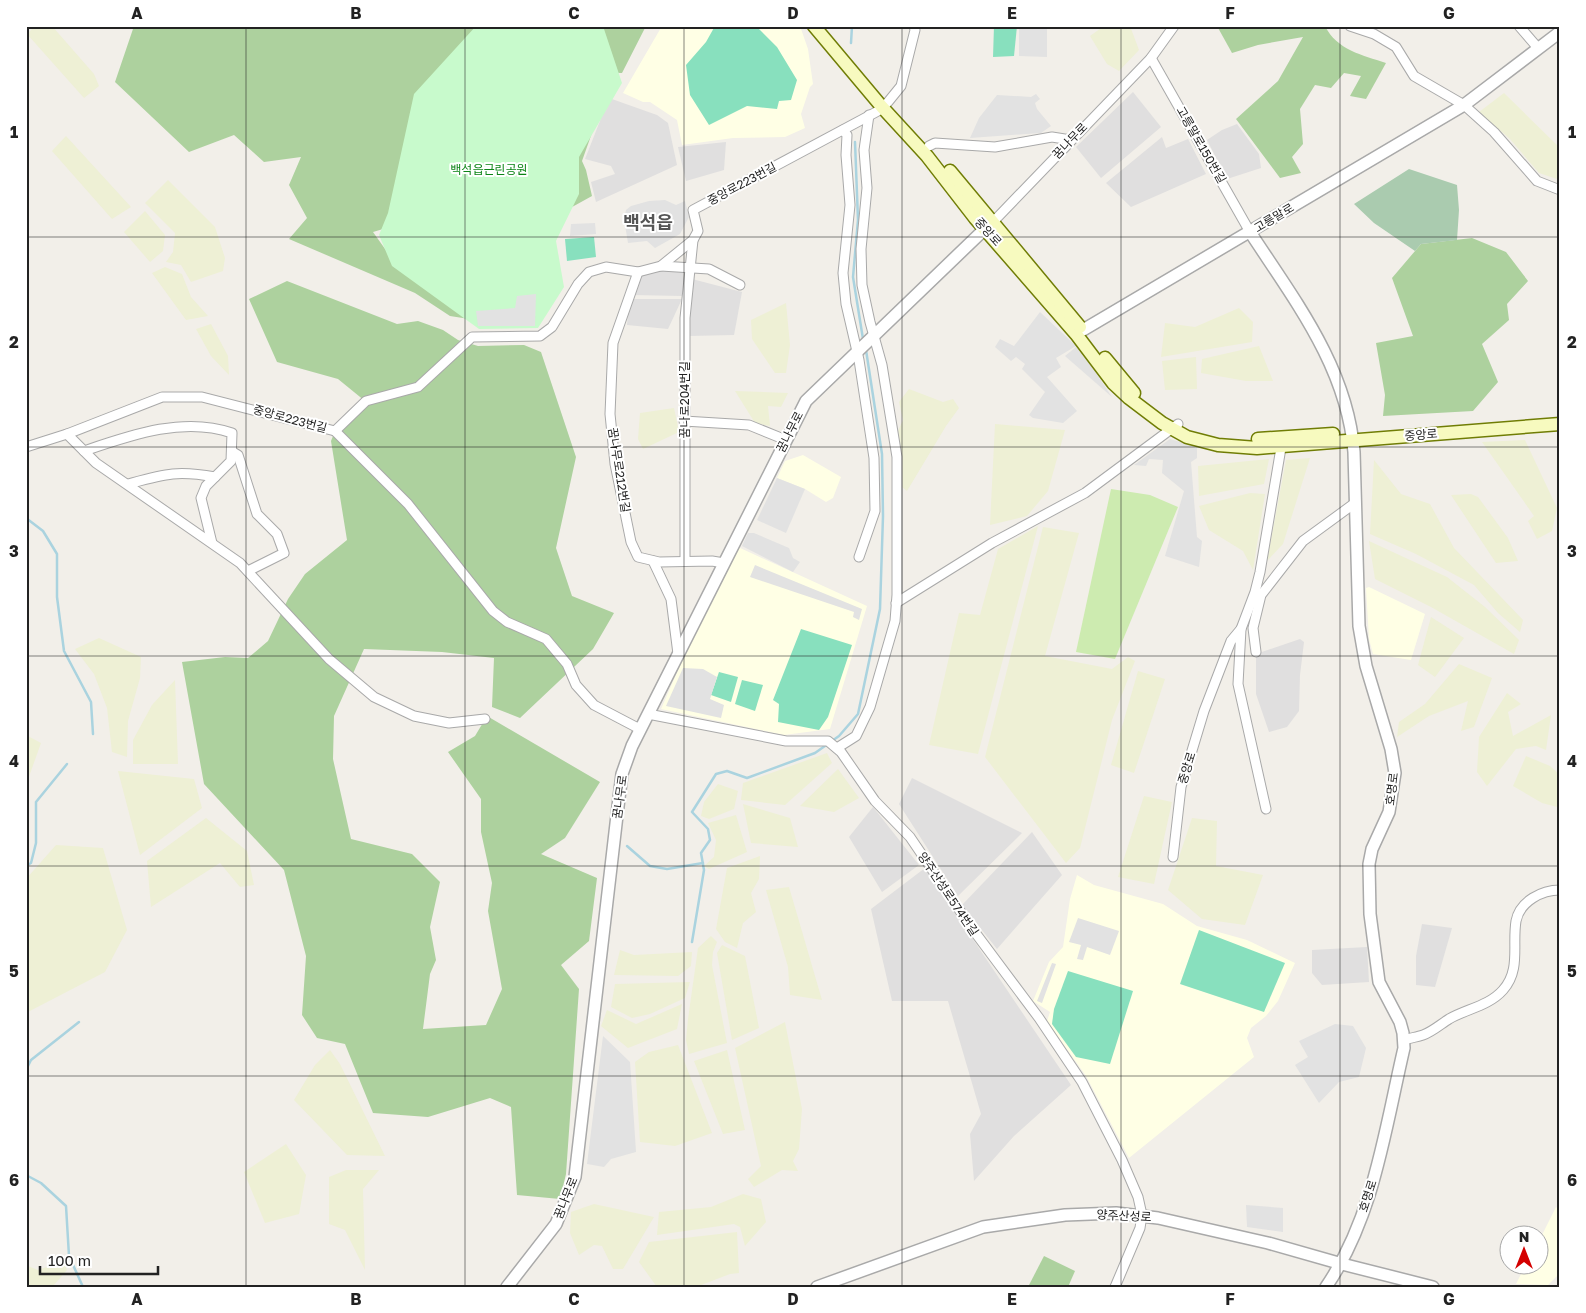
<svg xmlns="http://www.w3.org/2000/svg" width="1586" height="1313" font-family="'Golos Text','Noto Sans KR',sans-serif">
<rect width="100%" height="100%" fill="#f2efe9"/>
<g fill="#e0dfdf">
<path d="M1133,92L1161,127L1101,178L1076,147Z"/>
<path d="M609,98L657,115L668,123L677,165L596,202L591,182L615,174L611,166L585,159Z"/>
<path d="M1237,124L1259,154L1261,168L1227,179L1207,140L1222,130Z"/>
<path d="M1162,137L1166,148L1188,139L1206,174L1131,207L1106,183Z"/>
<path d="M726,142L724,170L686,181L678,147Z"/>
<path d="M655,270L683,272L685,289L682,296L632,295L638,276Z"/>
<path d="M692,279L742,292L734,335L689,336Z"/>
<path d="M629,299H682L668,329L627,325Z"/>
<path d="M1300,639L1304,642L1300,675L1299,711L1287,727L1269,732L1256,694V654Z"/>
<path d="M912,778L1022,833L958,896L899,804Z"/>
<path d="M873,807L919,865L882,892L849,837Z"/>
<path d="M1032,832L1062,875L997,949L962,905Z"/>
<path d="M925,868L1071,1085L1014,1136L974,1181L970,1134L981,1114L948,1001H892L871,909Z"/>
<path d="M1422,924L1452,928L1435,987L1416,985V956Z"/>
<path d="M1367,947L1369,982L1322,985L1312,973V950Z"/>
</g>
<g fill="#ffffe5">
<path d="M662,26H800L808,49L813,84L810,87L801,114L805,128L785,137L733,138L682,145L677,120L650,102H643L623,93Z"/>
<path d="M803,455L841,477L833,498L826,502L805,489L777,478L785,461Z"/>
<path d="M738,547L867,606L830,729L784,735L661,709L701,618Z"/>
<path d="M1369,587L1425,614L1411,660L1373,654L1369,639L1366,588Z"/>
<path d="M1077,875L1094,885L1163,904L1197,926L1247,940L1295,963L1278,1001L1266,1016L1251,1028L1247,1038L1254,1057L1129,1158L1086,1076L1047,1021L1050,1012L1033,1001L1049,962L1063,947L1070,899Z"/>
<path d="M1556,1207L1560,1211V1273L1548,1285L1516,1284L1525,1266H1538L1539,1241Z"/>
</g>
<g fill="#eef0d5">
<path d="M35,26H52L94,74L99,86L84,98L27,34Z"/>
<path d="M1104,26H1130L1139,50L1119,71L1107,64L1090,36Z"/>
<path d="M1504,93L1560,148V180L1539,173L1510,139L1479,112Z"/>
<path d="M66,136L131,207L112,219L52,151Z"/>
<path d="M168,180L215,227L225,258L223,271L191,282L181,265L166,262L173,252L175,233L145,203Z"/>
<path d="M145,211L165,235L163,251L150,262L124,232Z"/>
<path d="M165,267L182,274L191,297L208,316L186,320L152,273Z"/>
<path d="M786,303L790,345L786,373H775L752,339L751,320Z"/>
<path d="M1239,308L1253,322L1252,342L1161,357L1165,323L1195,327Z"/>
<path d="M211,324L228,356L229,375L211,356L196,329Z"/>
<path d="M1259,346L1273,381H1246L1201,373L1202,359Z"/>
<path d="M1196,357L1197,389L1165,390L1162,361Z"/>
<path d="M909,389L943,402L953,399L959,408L946,426L907,491L902,487L898,431L903,420L899,402Z"/>
<path d="M735,391L788,393L781,407L768,406L770,426L755,423Z"/>
<path d="M674,408L679,432L643,449L638,439L640,413Z"/>
<path d="M995,424L1065,430L1048,491L1027,516L990,525Z"/>
<path d="M1525,440L1557,508L1552,531L1537,539L1528,521L1534,516L1482,442Z"/>
<path d="M1310,458L1283,544L1267,561L1286,460Z"/>
<path d="M1269,459L1264,484L1199,496L1198,466Z"/>
<path d="M1374,460L1401,494L1430,504L1454,548L1523,620L1520,632L1498,613L1474,585L1416,554L1370,534Z"/>
<path d="M1250,493L1265,494L1253,570L1243,551L1209,530L1199,506Z"/>
<path d="M1471,494L1478,497L1508,538L1518,561L1496,563L1451,495Z"/>
<path d="M1038,526L978,754L929,745L959,613L980,615L998,549Z"/>
<path d="M1043,527L1079,533L1045,656L1112,669L1128,657L1135,661L1112,720L1080,848L1066,863L985,757Z"/>
<path d="M1369,541L1447,577L1485,607L1519,640L1514,654L1431,607L1375,579Z"/>
<path d="M1431,617L1464,638L1435,677L1418,665Z"/>
<path d="M99,638L141,657L140,678L128,721L127,757L112,752L107,708L94,674L75,649Z"/>
<path d="M1459,664L1492,678L1474,727L1461,731L1468,701L1429,716L1397,737L1399,722L1425,704Z"/>
<path d="M1138,671L1165,679L1134,773L1111,765Z"/>
<path d="M175,680L178,764H133V740L152,705Z"/>
<path d="M1507,693L1521,704L1508,712L1513,736L1551,715L1546,750L1536,746L1516,749L1487,786L1477,772L1479,737Z"/>
<path d="M26,735L41,743L26,785Z"/>
<path d="M827,753L832,763L785,805L741,800L743,783Z"/>
<path d="M1526,756L1550,766L1560,775L1557,807L1542,803L1513,786Z"/>
<path d="M838,769L859,798L834,812L800,806Z"/>
<path d="M118,771L194,779L202,808L140,855Z"/>
<path d="M718,784L738,791L734,809L709,819L701,816L704,802Z"/>
<path d="M1144,796L1172,802L1154,884L1118,877Z"/>
<path d="M743,804L790,818L798,847L751,843Z"/>
<path d="M736,815L747,852L709,869L704,866L714,857L716,840L708,823Z"/>
<path d="M206,818L247,851L254,885L240,887L220,863L151,907L147,861Z"/>
<path d="M1192,818L1217,821L1216,866L1263,875L1245,925L1202,919L1168,890Z"/>
<path d="M56,845L103,848L127,930L105,972L26,1013V879Z"/>
<path d="M760,856L759,879L751,893L756,912L743,923L737,948L725,942L716,929L727,868Z"/>
<path d="M789,887L799,921L822,1000L790,995L788,967L766,890Z"/>
<path d="M711,936L717,942L713,952L712,965L727,1043L689,1054L686,1040L688,1019L698,948Z"/>
<path d="M722,945L745,956L759,1028L732,1040L717,953Z"/>
<path d="M620,950L634,955L692,952L691,966L678,976L614,975Z"/>
<path d="M690,982L685,998L650,1014L632,1018L611,1007L615,984Z"/>
<path d="M682,1004L677,1029L628,1048L601,1026L607,1010L636,1024Z"/>
<path d="M785,1022L802,1109L799,1149L793,1161L798,1171L782,1170L754,1187L748,1179L761,1166L735,1048Z"/>
<path d="M678,1045L712,1133L675,1146L640,1142L635,1062L649,1052Z"/>
<path d="M330,1050L340,1064L385,1156L347,1155L294,1100L315,1065Z"/>
<path d="M727,1050L745,1130L723,1134L694,1061Z"/>
<path d="M286,1144L306,1175L299,1214L265,1223L244,1172Z"/>
<path d="M346,1170H379L363,1189L365,1270L345,1230L329,1224V1177Z"/>
<path d="M743,1194L761,1199L766,1222L745,1246L740,1227L734,1224L657,1235L659,1212L711,1207Z"/>
<path d="M594,1204L654,1217L623,1269H613L602,1246L594,1245L579,1255L570,1233L571,1212Z"/>
<path d="M737,1232L739,1273L730,1274L696,1287H657L639,1262L649,1242Z"/>
<path d="M63,1261L67,1270L54,1285L50,1287H26L28,1266L38,1270Z"/>
</g>
<path fill="#cdebb0" d="M1111,489L1150,495L1178,507L1115,659L1076,652Z"/>
<g fill="#add19e">
<path d="M134,26H646L622,73L567,72L609,85L582,161L586,170L592,196L554,217L430,215L373,232L395,263L469,319L450,316L415,293L289,239L307,218L289,185L301,157L264,162L234,135L189,152L115,82Z"/>
<path d="M1217,26H1325C1337,50 1362,55 1386,63L1366,99L1350,96L1361,76L1344,73L1331,88L1315,85L1300,109L1303,144L1292,157L1301,173L1280,178L1236,119L1278,81L1303,37L1258,45L1232,53Z"/>
<path d="M1472,238L1506,252L1528,281L1507,304L1509,320L1482,344L1498,382L1473,411L1383,416L1385,395L1376,343L1413,336L1392,278L1421,244Z"/>
<path d="M287,281L397,324L418,321L443,330L458,340L478,346L524,345L541,352L576,457L556,548L572,596L614,613L593,649L520,718L492,707L494,658L442,652L364,649L334,716L333,759L351,839L412,854L440,882L430,927L436,960L430,974L423,1029L486,1025L502,989L488,911L492,883L481,832V799L448,752L475,736L487,716L600,782L565,838L541,854L597,878L589,941L561,965L579,989L566,1174L560,1199L517,1195L511,1107L490,1098L428,1117L373,1113L345,1044L317,1038L302,1015L306,956L284,870L204,784L182,662L225,657L248,658L268,641L288,599L305,574L347,540L331,441L335,431L365,401L338,379L277,362L249,299Z"/>
<path d="M1044,1256L1075,1271L1068,1287H1028Z"/>
</g>
<path fill="#aacbaf" d="M1409,169L1457,185L1459,210L1457,240L1421,244L1415,251L1374,223L1354,204Z"/>
<path fill="#c8facc" d="M476,26H603L622,83L579,157V194L556,241L564,287L538,328L479,329L392,266L379,235L388,213L414,94Z"/>
<g fill="#88e0be">
<path d="M715,26H756L777,47L797,80L791,100L779,101L777,109L747,106L709,125L690,95L686,65L706,42Z"/>
<path d="M994,26H1017L1014,56L993,57Z"/>
<path d="M594,237L596,257L567,261L565,239Z"/>
<path d="M801,629L852,645L828,717L819,730L778,722L779,704L773,700Z"/>
<path d="M719,672L738,677L731,702L711,695Z"/>
<path d="M742,680L763,685L755,711L735,704Z"/>
<path d="M1199,930L1285,963L1264,1012L1180,984Z"/>
<path d="M1068,971L1133,991L1110,1064L1076,1057L1052,1024L1054,1009Z"/>
</g>
<g fill="#e2e2e2">
<path d="M1019,26H1047V57L1019,56Z"/>
<path d="M1036,94L1040,99L1035,103L1037,109L1051,126L1041,133L970,138L979,118L997,95L1031,97Z"/>
<path d="M665,200L676,205L685,201L689,217L680,234L655,248L647,241L628,243L624,219L626,210L631,206L649,201Z"/>
<path d="M595,223L596,234L570,236L571,224Z"/>
<path d="M536,294L535,326H478L476,311L515,308L517,296Z"/>
<path d="M1040,312L1076,346L1056,358L1061,367L1047,377L1077,411L1063,423L1033,418L1029,415L1045,392L1022,369L1025,364L1016,357L1011,361L995,347L1000,339L1014,346Z"/>
<path d="M1076,347L1094,370L1112,397L1065,356Z"/>
<path d="M1170,439L1197,447V458L1191,462L1197,537L1202,541L1199,567L1165,556L1184,491L1162,473L1163,460L1149,459L1146,466L1134,465Z"/>
<path d="M777,478L805,489L786,533L757,520Z"/>
<path d="M748,533H754L789,548L793,558L800,562L793,572L742,546Z"/>
<path d="M755,565L862,609L859,620L853,617L854,612L750,577Z"/>
<path d="M683,668L703,669L717,677L710,699L724,705L721,718L666,706Z"/>
<path d="M1078,918L1119,931L1110,955L1087,947L1083,960L1077,959L1081,945L1069,942Z"/>
<path d="M1052,963L1056,964L1042,1003L1037,1001Z"/>
<path d="M1335,1024L1353,1026L1366,1048L1359,1077L1339,1082L1319,1103L1295,1065L1308,1057L1299,1041Z"/>
<path d="M603,1036L630,1062L636,1152L611,1159L604,1167L587,1164Z"/>
<path d="M1246,1205L1283,1208V1232L1247,1227Z"/>
</g>
<g fill="none" stroke-linecap="round" stroke-linejoin="round">
<g stroke="#aad3df" stroke-width="2.5">
<path d="M851,43L852,26"/>
<path d="M855,142L858,220L853,277L863,339"/>
<path d="M26,518L43,531L57,554V597L64,651L91,702L93,734"/>
<path d="M627,846L650,866L667,869L703,863"/>
<path d="M26,866L31,863L36,843V802L67,764"/>
<path d="M692,942L704,870L701,853L710,840L708,829L692,812L716,774L727,771L747,778L815,753L839,736L858,714L880,609L883,516L882,454L866,350"/>
<path d="M26,1070L31,1060L79,1022"/>
<path d="M26,1175L41,1183L66,1206L69,1256L83,1287"/>
</g>
<g stroke="#a9a9a9" stroke-width="11">
<g id="minor">
<path d="M1350,26L1374,34L1396,47L1414,76L1464,105L1494,132L1537,181L1560,190"/>
<path d="M1519,26L1538,48"/>
<path d="M1151,58L1250,232"/>
<path d="M843,130L847,135L846,155L850,205L843,273L846,304L859,360L874,458L875,511L859,557"/>
<path d="M929,146L935,143L995,147L1052,137L1071,140"/>
<path d="M993,222L1151,58L1174,26"/>
<path d="M661,266L709,269L740,285"/>
<path d="M638,272L613,343L610,414L615,464L631,542L638,557L659,562L712,561L724,563"/>
<path d="M684,421L749,425L786,440"/>
<path d="M335,431L408,504L493,611L507,622L546,639L567,664L576,685L594,705L636,727H641"/>
<path d="M67,434L96,463L240,563L329,659L374,697L414,716L449,723L485,719"/>
<path d="M26,447L67,434L162,397H202L335,431L366,401L418,387L472,337L540,336L552,327L578,284L589,272L606,267L638,272L661,266L693,240L698,231L693,210L878,111L888,102L901,86L915,30L914,26"/>
<path d="M84,451C131,435 184,416 232,433L231,461L206,486L201,498L212,543"/>
<path d="M233,452L238,455L257,514L277,534L284,553L248,571"/>
<path d="M128,484C165,474 177,470 215,477"/>
<path d="M653,561L671,599L678,654"/>
<path d="M685,561V318L693,240"/>
<path d="M896,603L992,543L1085,493L1178,424"/>
<path d="M1256,652L1253,628L1261,595L1303,541L1355,503"/>
<path d="M648,714L786,741H828L841,752L875,801L910,837L971,927L1039,1018L1082,1082L1122,1160L1138,1197L1142,1215L1140,1228L1115,1287"/>
<path d="M837,748L856,736L870,707L895,621L897,595V457L882,365L870,322L862,285L861,249L867,188L864,150L869,115"/>
<path d="M1266,809L1238,684L1241,629L1255,592L1260,572L1282,442"/>
<path d="M1173,857L1181,787L1204,711L1231,641L1241,629"/>
<path d="M1404,1040C1410,1038 1417,1037 1423,1035C1432,1032 1441,1024 1449,1019C1466,1009 1489,1006 1503,990C1521,970 1512,945 1516,921C1520,901 1542,890 1560,890"/>
</g>
</g>
<g stroke="#a9a9a9" stroke-width="14">
<g id="tertiary">
<path d="M1250,232C1295,301 1347,367 1354,452L1359,626L1366,666L1391,749L1395,773L1389,812L1372,849L1369,864L1370,914L1379,982L1400,1022L1403,1033L1404,1048C1385,1129 1374,1217 1326,1287"/>
<path d="M1083,330L1464,105L1560,32"/>
<path d="M507,1287L556,1224L575,1177L619,798L622,774L632,746L806,401L991,223"/>
<path d="M817,1287L983,1227L1065,1215L1116,1213L1158,1218L1268,1243L1342,1264L1433,1287"/>
</g>
</g>
<g stroke="#707d05" stroke-width="15">
<g id="secondary">
<path d="M814,26L882,107L927,156L975,218L1076,334L1113,383L1129,398L1162,423L1187,437L1218,445L1257,448L1560,424"/>
<path d="M950,171L1080,327"/>
<path d="M1105,358L1134,393"/>
<path d="M1258,439L1333,434"/>
</g>
</g>
<use href="#minor" stroke="#fff" stroke-width="9"/>
<use href="#tertiary" stroke="#fff" stroke-width="11"/>
<use href="#secondary" stroke="#f7fabf" stroke-width="12"/>
</g>
<path fill="none" stroke="#222" stroke-width="1" stroke-opacity="0.55" d="M246,26V1287M465,26V1287M684,26V1287M902,26V1287M1121,26V1287M1340,26V1287M26,237H1560M26,447H1560M26,656H1560M26,866H1560M26,1076H1560"/>
<g text-anchor="middle" stroke-width="4" stroke-linejoin="round" paint-order="stroke">
<g font-size="12" fill="#222" stroke="#fff">
<text transform="translate(1070 141) rotate(-46)" y="4">꿈나무로</text>
<text transform="translate(1201 145) rotate(60)" y="4">고릉말로150번길</text>
<text transform="translate(742 184) rotate(-28)" y="4">중앙로223번길</text>
<text transform="translate(1274 218) rotate(-31)" y="4">고릉말로</text>
<text transform="translate(988 232) rotate(48)" y="4">중앙로</text>
<text transform="translate(685 400) rotate(-90)" y="4">꿈나로204번길</text>
<text transform="translate(290 419) rotate(15)" y="4">중앙로223번길</text>
<text transform="translate(790 432) rotate(-63)" y="4">꿈나무로</text>
<text transform="translate(1421 435) rotate(-4)" y="4">중앙로</text>
<text transform="translate(619 470) rotate(81)" y="4">꿈나무로212번길</text>
<text transform="translate(1187 768) rotate(-73)" y="4">중앙로</text>
<text transform="translate(1392 789) rotate(-83)" y="4">호명로</text>
<text transform="translate(620 797) rotate(-82)" y="4">꿈나무로</text>
<text transform="translate(948 894) rotate(56)" y="4">양주산성로574번길</text>
<text transform="translate(1368 1196) rotate(-72)" y="4">호명로</text>
<text transform="translate(566 1198) rotate(-68)" y="4">꿈나무로</text>
<text transform="translate(1124 1216) rotate(3)" y="4">양주산성로</text>
</g>
<g font-size="12" fill="#0c8416" stroke="#fff">
<text x="489" y="174">백석읍근린공원</text>
</g>
<g font-size="18" font-weight="bold" fill="#555" stroke="#fff">
<text x="648" y="229">백석읍</text>
</g>
</g>
<rect width="1586" height="1313" fill="none" stroke="#ffffff" stroke-width="55"/>
<g transform="translate(1524 1250)"><circle r="24" fill="#ffffff" stroke="#a7a7a7"/>
<path d="M0-4L9 19L0 12L-9 19Z" fill="#d40000"/>
<text y="-8" font-size="14" font-weight="bold" text-anchor="middle" fill="#222222">N</text>
</g>
<path d="M40 1266v8h118v-8" fill="none" stroke="#222222" stroke-width="2.5"/>
<text x="48" y="1266" font-size="15" fill="#222222" stroke="#ffffff" stroke-width="4" paint-order="stroke">100 m</text>
<rect x="28" y="28" width="1530" height="1258" fill="none" stroke="#222" stroke-width="2"/>
<g font-size="16" text-anchor="middle" font-weight="bold" fill="#222">
<text x="137" y="19">A</text>
<text x="356" y="19">B</text>
<text x="574" y="19">C</text>
<text x="793" y="19">D</text>
<text x="1012" y="19">E</text>
<text x="1230" y="19">F</text>
<text x="1449" y="19">G</text>
<text x="14" y="138">1</text>
<text x="1572" y="138">1</text>
<text x="14" y="348">2</text>
<text x="1572" y="348">2</text>
<text x="14" y="557">3</text>
<text x="1572" y="557">3</text>
<text x="14" y="767">4</text>
<text x="1572" y="767">4</text>
<text x="14" y="977">5</text>
<text x="1572" y="977">5</text>
<text x="14" y="1186">6</text>
<text x="1572" y="1186">6</text>
<text x="137" y="1305">A</text>
<text x="356" y="1305">B</text>
<text x="574" y="1305">C</text>
<text x="793" y="1305">D</text>
<text x="1012" y="1305">E</text>
<text x="1230" y="1305">F</text>
<text x="1449" y="1305">G</text>
</g>
</svg>
